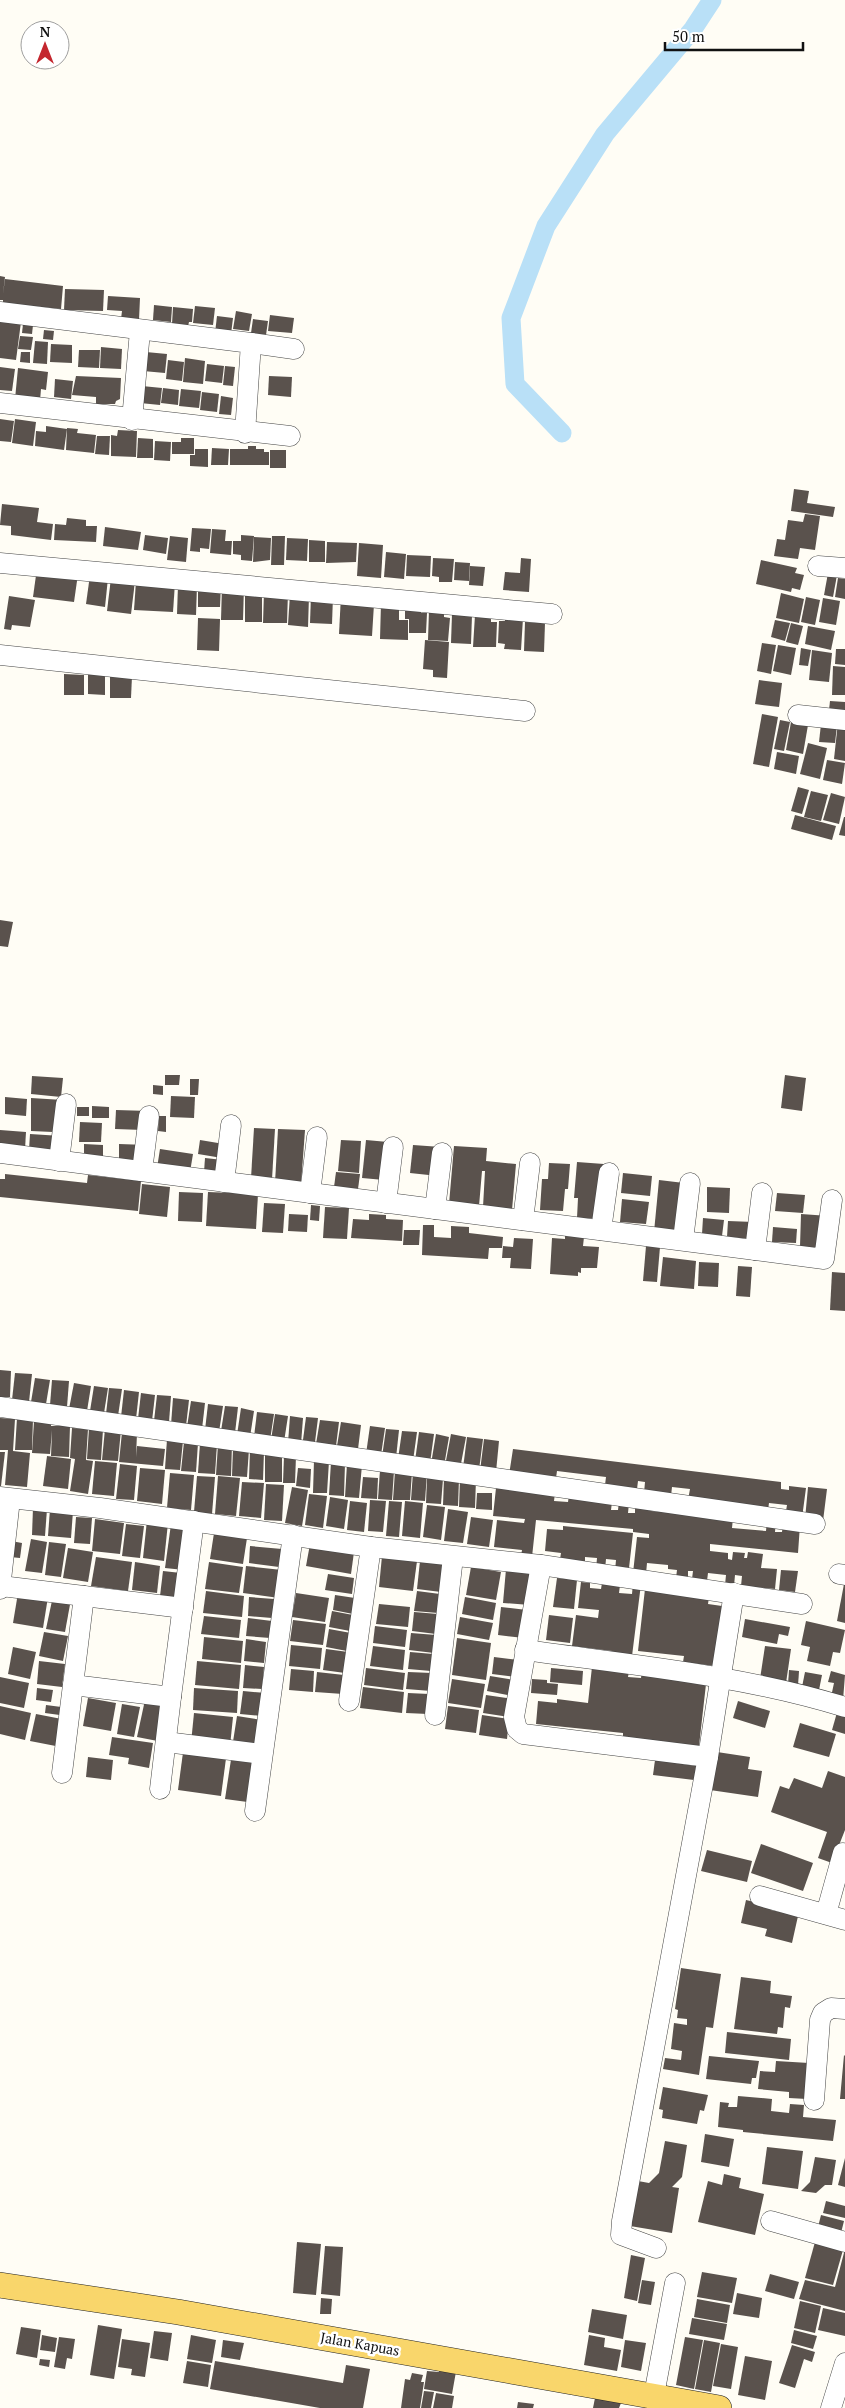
<svg xmlns="http://www.w3.org/2000/svg" width="845" height="2408" font-family="'PT Serif',serif">
<rect width="100%" height="100%" fill="#fffdf5"/>
<g fill="none" stroke-linecap="round" stroke-linejoin="round">
<path stroke="#b9e0f7" stroke-width="19" d="M562,433L515,384L511,318L546,226L605,134L693,29L712,0"/>
</g>
<g fill="#5a524d">
<path d="M0,276L5,277L3,294L5,279L63,286L61,309L3,303V300H0Z"/>
<path d="M65,289L104,290L103,311L64,310Z"/>
<path d="M108,296L140,298L139,320L121,319L122,311L107,310Z"/>
<path d="M154,305L172,307L171,322L153,320Z"/>
<path d="M195,306L215,308L213,325L193,323Z"/>
<path d="M173,307L193,309L192,322H189L188,326L172,324Z"/>
<path d="M236,311L252,314L249,331L233,329Z"/>
<path d="M270,315L294,318L292,333L268,331Z"/>
<path d="M217,316L233,318L231,334L215,333Z"/>
<path d="M253,319L268,321L266,335L251,333Z"/>
<path d="M0,320L21,322L16,360L0,358Z"/>
<path d="M23,324L33,325L32,334L22,333Z"/>
<path d="M44,330L54,331L53,340L43,339Z"/>
<path d="M20,336L33,337L31,350L18,349Z"/>
<path d="M35,341L48,342L47,364L33,363Z"/>
<path d="M51,344L72,345V363L50,362Z"/>
<path d="M101,347L122,349L121,369L100,368Z"/>
<path d="M79,350H100L99,368L78,367Z"/>
<path d="M21,352H30V363L20,362Z"/>
<path d="M146,352L167,354L165,373L143,371Z"/>
<path d="M185,358L205,361L203,384L183,382Z"/>
<path d="M168,360L184,362L182,381L166,379Z"/>
<path d="M207,364L224,366L222,383L205,381Z"/>
<path d="M225,366L235,367L233,386L223,385Z"/>
<path d="M0,367L15,369L12,391L0,390Z"/>
<path d="M18,368L48,372L46,390L41,389L40,401L15,399Z"/>
<path d="M76,376L121,378L120,399L116,401L115,404H96V397L72,395Z"/>
<path d="M269,376L292,377L291,397L268,395Z"/>
<path d="M55,379L73,381L71,399L54,397Z"/>
<path d="M142,386L162,388L160,405L140,403Z"/>
<path d="M163,388L179,390L178,405L161,403Z"/>
<path d="M181,389L201,391L199,408L179,406Z"/>
<path d="M202,392L219,394L217,412L200,410Z"/>
<path d="M221,396L233,398L231,415L219,414Z"/>
<path d="M0,419L14,421L11,442L0,441Z"/>
<path d="M15,419L36,422L33,446L12,443Z"/>
<path d="M46,426L67,429L64,450L35,446L36,431L46,432Z"/>
<path d="M67,428L78,429L77,433L96,435L94,453L66,450Z"/>
<path d="M118,430L137,431L136,457L111,456V435L117,436Z"/>
<path d="M97,436H110L109,455L95,454Z"/>
<path d="M138,438L153,439V458H137Z"/>
<path d="M181,438H194V454H172V442H181Z"/>
<path d="M155,441L171,442L170,461L154,460Z"/>
<path d="M248,446H256V449H264V452H269V465H230V449H248Z"/>
<path d="M212,448L229,449L228,465H211Z"/>
<path d="M195,449H208V467L190,466V455H195Z"/>
<rect x="270" y="450" width="16" height="18"/>
<path d="M794,489L809,491L807,503L835,507L833,517L791,511Z"/>
<path d="M2,504L39,508L37,522L53,524L51,540L11,535V526L0,525Z"/>
<path d="M805,514L820,516L815,550L800,548L798,559L774,556L777,539L785,540L788,520L803,522Z"/>
<path d="M67,518L86,520V526H97L96,542L54,540L55,524L66,525Z"/>
<path d="M105,527L141,532L138,550L103,546Z"/>
<path d="M192,528L211,529L209,549L200,548V552L190,551Z"/>
<path d="M212,529L226,530L225,541H232L231,555L210,553Z"/>
<path d="M145,535L168,538L166,554L143,550Z"/>
<path d="M241,535L254,536L252,561L241,560V555L233,554V541H241Z"/>
<path d="M170,536L188,538L186,562L167,560Z"/>
<path d="M272,536H285L284,565H271Z"/>
<path d="M254,537L271,538L270,560L253,562Z"/>
<path d="M287,538L308,539L307,561L286,560Z"/>
<path d="M309,540L325,541V562H309Z"/>
<path d="M327,542L357,543L356,562L326,563Z"/>
<path d="M359,543L383,545L381,578L357,576Z"/>
<path d="M386,552L406,554L404,579L384,577Z"/>
<path d="M407,555L431,556L430,577L406,576Z"/>
<path d="M433,558L454,559L452,582H439V577L432,576Z"/>
<path d="M521,558L531,559L529,592L503,590L505,572L520,573Z"/>
<path d="M761,560L797,568L795,573L804,575L800,590L792,588L791,592L756,584Z"/>
<path d="M455,562L470,563L469,581L454,580Z"/>
<path d="M470,566L485,567L483,586L469,585Z"/>
<path d="M37,568L78,574L74,602L33,597Z"/>
<path d="M828,573L837,575L833,597L824,595Z"/>
<path d="M90,575L108,578L105,607L86,604Z"/>
<path d="M111,578L135,581L131,614L107,611Z"/>
<path d="M838,578L845,579V599L835,597Z"/>
<path d="M136,581L175,583L173,612L134,610Z"/>
<path d="M198,582L221,583L220,607H198Z"/>
<path d="M178,585H197L196,615L177,614Z"/>
<path d="M222,585L244,586L243,620H221Z"/>
<rect x="245" y="590" width="17" height="32"/>
<path d="M264,592H288L287,623H263Z"/>
<path d="M781,593L804,599L799,623L776,618Z"/>
<path d="M290,594L309,595L308,627L288,625Z"/>
<path d="M311,595L333,596L332,624L310,623Z"/>
<path d="M341,595L374,604L372,636L339,634Z"/>
<path d="M9,596L35,600L30,627L12,625L11,630L4,629Z"/>
<path d="M806,597L820,600L815,625L801,622Z"/>
<path d="M823,598L840,601L836,625L819,622Z"/>
<path d="M381,603L399,608V620H408V640L380,639Z"/>
<path d="M405,608L421,609V613H427L426,633H409V619H405Z"/>
<path d="M429,610L444,612V617L450,618L448,641L428,640Z"/>
<path d="M452,614L472,615L471,644L451,643Z"/>
<path d="M475,615L491,616V622H497L496,647H473Z"/>
<path d="M505,617L523,618L521,650L504,649L505,644L498,643L499,621H505Z"/>
<path d="M198,618L220,619L219,651L197,650Z"/>
<path d="M775,620L790,623L785,641L771,637Z"/>
<path d="M525,622L545,623L544,652L524,651Z"/>
<path d="M791,623L803,626L798,645L786,642Z"/>
<path d="M808,626L835,631L831,650L805,644Z"/>
<path d="M425,640L449,642L447,678L433,677V670L423,669Z"/>
<path d="M762,643L776,645L771,674L757,671Z"/>
<path d="M778,645L796,648L791,675L773,671Z"/>
<path d="M801,648L811,650L808,666L799,665Z"/>
<path d="M836,649H845V665L835,664Z"/>
<path d="M812,650L832,653L829,682L809,680Z"/>
<path d="M833,666L845,667V695H832Z"/>
<path d="M64,674L84,675V695H64Z"/>
<path d="M88,674H105V695L88,694Z"/>
<path d="M110,675L132,676L131,698H110Z"/>
<path d="M759,680L782,683L779,707L755,704Z"/>
<path d="M830,701L845,702V711L829,710Z"/>
<path d="M762,714L778,717L769,767L753,764Z"/>
<path d="M780,720L790,722L784,751L774,749Z"/>
<path d="M791,722L808,725L803,754L786,750Z"/>
<path d="M838,722L845,723V761L834,759Z"/>
<path d="M821,724L837,726L835,743L819,742Z"/>
<path d="M808,743L827,748L820,779L800,774Z"/>
<path d="M777,752L799,756L796,774L774,769Z"/>
<path d="M827,760L845,763L842,784L823,780Z"/>
<path d="M798,787L809,790L802,814L791,811Z"/>
<path d="M811,791L828,795L821,821L804,817Z"/>
<path d="M831,793L845,797L839,824L823,820Z"/>
<path d="M795,815L836,826L832,840L791,829Z"/>
<path d="M844,817H845V836L839,835Z"/>
<path d="M0,920L13,922L8,947L0,946Z"/>
<path d="M165,1075H180L179,1085H165Z"/>
<path d="M785,1075L806,1078L802,1111L781,1108Z"/>
<path d="M32,1076L63,1078L61,1097L31,1094Z"/>
<path d="M190,1079H199L198,1095H190Z"/>
<path d="M153,1085L163,1086V1095L153,1094Z"/>
<path d="M171,1096L195,1097L194,1118L170,1117Z"/>
<path d="M5,1097L27,1099L26,1116L5,1114Z"/>
<path d="M31,1098L63,1100L53,1132L31,1131Z"/>
<path d="M92,1106L109,1107V1118H92Z"/>
<rect x="77" y="1107" width="12" height="9"/>
<path d="M116,1110L149,1111L143,1130L115,1129Z"/>
<path d="M159,1116H166V1132L158,1131Z"/>
<path d="M80,1122L102,1123L101,1142H79Z"/>
<path d="M254,1128L275,1129L272,1179L251,1178Z"/>
<path d="M278,1129L305,1130L301,1185L275,1183Z"/>
<path d="M0,1130L26,1132L25,1149L0,1147Z"/>
<path d="M30,1134L61,1136L53,1152L29,1150Z"/>
<path d="M200,1140L224,1144L222,1158L198,1154Z"/>
<path d="M341,1140L361,1141L359,1173L338,1171Z"/>
<path d="M366,1140L399,1143L395,1181L362,1178Z"/>
<path d="M84,1144L103,1145V1157H84Z"/>
<path d="M119,1144L147,1145L138,1163H119Z"/>
<path d="M413,1145L441,1147L438,1176L410,1173Z"/>
<path d="M454,1146L487,1148L486,1161L516,1164L512,1210L483,1207L485,1171H482L479,1206L449,1204Z"/>
<path d="M160,1149L193,1154L190,1172L157,1168Z"/>
<path d="M205,1158L223,1160L222,1174L204,1172Z"/>
<path d="M577,1162L604,1164L603,1184L605,1219L577,1218L578,1198H574Z"/>
<path d="M549,1163L570,1164L568,1189H565L563,1211L540,1210L542,1179H548Z"/>
<path d="M336,1172L360,1174L358,1189L334,1187Z"/>
<path d="M623,1173L652,1176L650,1196L621,1193Z"/>
<path d="M5,1174L87,1183L88,1175L141,1181L138,1211L0,1197V1179H5Z"/>
<path d="M659,1180L684,1183L678,1235L654,1232Z"/>
<path d="M142,1184L170,1187L167,1217L139,1214Z"/>
<path d="M707,1187L730,1188L729,1213L707,1212Z"/>
<path d="M179,1192L203,1193L202,1222L178,1221Z"/>
<path d="M208,1192L258,1194L256,1229L206,1226Z"/>
<path d="M777,1193L805,1195L803,1213L775,1211Z"/>
<path d="M622,1199L649,1202L646,1224L620,1222Z"/>
<path d="M264,1203L285,1204L283,1233L262,1232Z"/>
<path d="M311,1205L320,1206L319,1221L310,1220Z"/>
<path d="M325,1207L349,1208L347,1239L323,1238Z"/>
<path d="M289,1214L308,1215L307,1232L288,1231Z"/>
<path d="M369,1214L386,1215V1219L403,1220L402,1241L351,1238L353,1219L369,1220Z"/>
<path d="M801,1214L829,1216L827,1248L800,1247Z"/>
<path d="M703,1218L724,1220L722,1236L702,1234Z"/>
<path d="M728,1221L754,1222L753,1239L727,1237Z"/>
<path d="M423,1225H434V1237L451,1238V1226L469,1227V1233L503,1237L502,1248H489L488,1259L422,1255Z"/>
<path d="M773,1227L797,1229L796,1243L772,1242Z"/>
<path d="M404,1230H420L419,1245H403Z"/>
<path d="M565,1236L584,1237L583,1246L599,1247L597,1268H581V1273L578,1272V1276L550,1274L552,1238L565,1239Z"/>
<path d="M514,1238L533,1239L531,1269L510,1268L511,1258H502L503,1246L513,1247Z"/>
<path d="M646,1246L660,1247L657,1282L643,1281Z"/>
<path d="M663,1257L696,1261L694,1289L660,1286Z"/>
<path d="M699,1262L719,1263L718,1287L698,1286Z"/>
<path d="M738,1266L752,1267L750,1297L736,1296Z"/>
<path d="M832,1272L845,1273V1311L830,1310Z"/>
<path d="M0,1370L11,1371L10,1397H0Z"/>
<path d="M15,1373L32,1374L29,1402L12,1400Z"/>
<path d="M35,1378L50,1380L46,1404L31,1402Z"/>
<path d="M52,1380L69,1381L67,1407L50,1405Z"/>
<path d="M74,1383L91,1386L87,1411L69,1409Z"/>
<path d="M94,1386L108,1388L104,1413L90,1411Z"/>
<path d="M109,1388L122,1389L118,1416L106,1414Z"/>
<path d="M124,1390L139,1392L136,1419L121,1417Z"/>
<path d="M141,1393L155,1395L152,1421L138,1419Z"/>
<path d="M157,1395L171,1396L169,1422L154,1421Z"/>
<path d="M173,1398L189,1400L186,1426L171,1425Z"/>
<path d="M191,1401L205,1403L202,1429L187,1427Z"/>
<path d="M208,1404L223,1406L219,1432L205,1430Z"/>
<path d="M225,1406L238,1407L235,1433L221,1431Z"/>
<path d="M241,1408L254,1411L250,1437L237,1435Z"/>
<path d="M257,1412L274,1414L270,1440L254,1437Z"/>
<path d="M275,1414L288,1416L284,1442L271,1440Z"/>
<path d="M290,1416L303,1418L301,1444L288,1443Z"/>
<path d="M306,1417L318,1418L315,1442L303,1440Z"/>
<path d="M0,1418L15,1419L13,1451L30,1453L27,1487L5,1485L8,1450H0Z"/>
<path d="M17,1418L33,1419L32,1450H15Z"/>
<path d="M320,1420L339,1422L336,1446L316,1444Z"/>
<path d="M34,1421L51,1422V1426H70L69,1457L51,1456L52,1430L50,1454L32,1453Z"/>
<path d="M341,1422L361,1425L358,1449L337,1446Z"/>
<path d="M370,1426L385,1428L381,1455L366,1454Z"/>
<path d="M72,1428L88,1429L86,1460L93,1461L88,1494L70,1491L75,1459L70,1458Z"/>
<path d="M89,1428L103,1429L101,1460L87,1459Z"/>
<path d="M105,1429L121,1430L118,1461L102,1460Z"/>
<path d="M386,1429L399,1430L396,1458L382,1457Z"/>
<path d="M402,1431L417,1432L413,1461L398,1459Z"/>
<path d="M122,1432L137,1433L136,1457L137,1446L165,1449L163,1466L119,1462Z"/>
<path d="M419,1432L434,1434L430,1463L415,1461Z"/>
<path d="M436,1434L449,1437L444,1466L431,1464Z"/>
<path d="M451,1434L466,1437L460,1469L445,1466Z"/>
<path d="M467,1437L483,1439L479,1470L463,1468Z"/>
<path d="M167,1439L183,1441L180,1470L165,1469Z"/>
<path d="M484,1439L499,1441L496,1472L480,1471Z"/>
<path d="M184,1442L198,1443L196,1472L181,1471Z"/>
<path d="M200,1443L217,1444L215,1474L198,1473Z"/>
<path d="M218,1444L232,1445L231,1476L216,1475Z"/>
<path d="M233,1448L249,1449L247,1477L232,1476Z"/>
<path d="M513,1449L781,1482V1489L789,1490V1486L806,1488L802,1518L785,1517L787,1505L769,1503L768,1510L688,1500L690,1489L672,1487L671,1496L644,1493L645,1482L638,1481L637,1489L605,1485L606,1477L557,1471L556,1478L509,1475Z"/>
<path d="M250,1450L264,1451L263,1480L249,1479Z"/>
<path d="M0,1452H5L1,1486H0Z"/>
<rect x="265" y="1454" width="17" height="28"/>
<path d="M47,1456L71,1459L68,1489L43,1486Z"/>
<path d="M284,1456H296L295,1483H283Z"/>
<path d="M314,1460L329,1461L327,1493H313Z"/>
<path d="M95,1461L117,1463L114,1496L92,1494Z"/>
<path d="M331,1462L345,1463L344,1496L329,1495Z"/>
<path d="M120,1464L137,1466L134,1500L116,1499Z"/>
<path d="M347,1464L362,1465L359,1498L345,1497Z"/>
<path d="M140,1468L165,1470L162,1504L137,1501Z"/>
<path d="M298,1468L311,1469L310,1488L296,1486Z"/>
<path d="M380,1470L394,1471L392,1500L378,1499Z"/>
<path d="M395,1471L412,1472L410,1500H393Z"/>
<path d="M413,1472L427,1473L425,1501L411,1500Z"/>
<path d="M170,1473L194,1475L191,1510L167,1508Z"/>
<path d="M197,1476L215,1477L212,1514L194,1512Z"/>
<path d="M218,1476L240,1478L236,1516L215,1514Z"/>
<path d="M363,1477L378,1478L377,1499L361,1498Z"/>
<path d="M427,1478L443,1479L441,1504L426,1503Z"/>
<path d="M444,1478L459,1479L458,1506L443,1505Z"/>
<path d="M460,1479H476L475,1508L459,1507Z"/>
<path d="M242,1482L264,1483L261,1518L239,1516Z"/>
<path d="M266,1484L284,1485L282,1521L264,1520Z"/>
<path d="M292,1487L308,1490L302,1526L285,1523Z"/>
<path d="M808,1487L827,1489L823,1521L805,1519Z"/>
<path d="M496,1488L555,1493L554,1501L568,1502L569,1495L612,1502L611,1510H618L619,1502L629,1503L628,1513H635V1505L652,1506L651,1511L733,1518L732,1528L766,1531L767,1520L776,1521L775,1532H782L783,1523L800,1525L798,1553L710,1544V1551L728,1553V1559L732,1560L733,1552L745,1553L744,1558H747L748,1552L763,1554L761,1568L777,1569L775,1589L741,1586L742,1576L735,1575L734,1586L725,1585L726,1575L708,1573L707,1581L692,1579L693,1571H688V1579L676,1578L677,1570L668,1569V1565L647,1563L646,1574L633,1573L637,1537L649,1538V1534L633,1532V1529L536,1520L532,1557L521,1556L522,1550L494,1547L497,1520L524,1523L525,1519L493,1516Z"/>
<path d="M477,1493H492V1510L476,1509Z"/>
<path d="M309,1494L327,1496L323,1528L305,1525Z"/>
<path d="M330,1497L348,1500L344,1529L326,1526Z"/>
<path d="M370,1500L386,1501L383,1532L368,1531Z"/>
<path d="M350,1501L367,1503L364,1532L347,1530Z"/>
<path d="M389,1501L402,1502L399,1537L386,1536Z"/>
<path d="M405,1501L423,1503L420,1538L402,1536Z"/>
<path d="M427,1505L445,1507L441,1540L423,1537Z"/>
<path d="M33,1508L47,1509L45,1536L32,1535Z"/>
<path d="M50,1509L73,1511L71,1538L48,1536Z"/>
<path d="M448,1509L468,1512L463,1543L444,1541Z"/>
<path d="M76,1517L92,1518L90,1544L74,1543Z"/>
<path d="M471,1517L493,1520L489,1547L467,1544Z"/>
<path d="M95,1519L124,1523L120,1554L92,1551Z"/>
<path d="M147,1520L168,1523L164,1561L143,1558Z"/>
<path d="M126,1524L144,1526L140,1558L122,1556Z"/>
<path d="M171,1524L189,1526L184,1570L165,1568Z"/>
<path d="M563,1526L633,1533L629,1568L623,1567L615,1571L616,1560L606,1559L605,1570L596,1569L597,1558L585,1557V1562L560,1559L561,1553L545,1551L547,1529L563,1530Z"/>
<path d="M214,1533L247,1538L243,1564L210,1559Z"/>
<path d="M31,1539L47,1542L42,1573L25,1571Z"/>
<path d="M11,1541L22,1543L20,1558L10,1557Z"/>
<path d="M49,1542L66,1544L61,1577L45,1575Z"/>
<path d="M310,1544L354,1552L351,1574L306,1566Z"/>
<path d="M250,1546L282,1549L279,1567L249,1563Z"/>
<path d="M68,1548L93,1552L88,1582L63,1578Z"/>
<path d="M382,1556L417,1561L413,1591L379,1587Z"/>
<path d="M96,1557L132,1562L128,1591L91,1586Z"/>
<path d="M420,1561L444,1563L441,1592L417,1589Z"/>
<path d="M135,1562L160,1566L157,1593L132,1590Z"/>
<path d="M209,1562L243,1567L239,1593L205,1589Z"/>
<path d="M246,1566L282,1570L279,1598L243,1593Z"/>
<path d="M471,1567L501,1572L496,1600L466,1595Z"/>
<path d="M506,1569L533,1572L530,1605L503,1603Z"/>
<path d="M781,1570L798,1571L795,1592L779,1590Z"/>
<path d="M163,1571L181,1573L177,1599L160,1596Z"/>
<path d="M328,1574L354,1578L352,1594L325,1590Z"/>
<path d="M557,1578L577,1580L574,1609L553,1607Z"/>
<path d="M581,1582L590,1583V1588L601,1589L602,1583L620,1585L619,1593L632,1594L633,1583L641,1584L632,1656L612,1654V1651L572,1646L576,1615L598,1618L599,1610L578,1608Z"/>
<path d="M844,1584H845V1623L837,1621Z"/>
<path d="M645,1589L709,1597L708,1604L722,1606L715,1666L683,1662L684,1656L638,1651Z"/>
<path d="M206,1591L244,1596L242,1617L203,1613Z"/>
<path d="M417,1591L440,1594L438,1613L414,1611Z"/>
<path d="M18,1593L48,1597L43,1628L13,1623Z"/>
<path d="M296,1593L329,1598L325,1622L292,1617Z"/>
<path d="M335,1595L355,1598L353,1614L333,1610Z"/>
<path d="M53,1596L71,1599L65,1632L46,1629Z"/>
<path d="M249,1597L274,1599L272,1618L248,1616Z"/>
<path d="M465,1597L496,1603L493,1620L462,1614Z"/>
<path d="M379,1604L410,1607L408,1627L376,1624Z"/>
<path d="M501,1607L527,1610L524,1638L498,1635Z"/>
<path d="M332,1611L353,1615L350,1631L329,1627Z"/>
<path d="M414,1612L438,1614L436,1634L412,1631Z"/>
<path d="M549,1615L573,1618L570,1643L546,1640Z"/>
<path d="M204,1616L241,1620L239,1638L201,1634Z"/>
<path d="M460,1617L493,1623L489,1640L457,1634Z"/>
<path d="M248,1618L272,1621L270,1638L246,1636Z"/>
<path d="M745,1619L790,1627L788,1636L779,1634L777,1644L742,1637Z"/>
<path d="M293,1620L326,1624L323,1645L290,1641Z"/>
<path d="M806,1621L845,1630L840,1653L833,1652L830,1666L807,1661L810,1647L801,1645Z"/>
<path d="M375,1626L407,1630L405,1647L373,1643Z"/>
<path d="M329,1629L351,1633L347,1651L326,1647Z"/>
<path d="M44,1632L68,1636L63,1661L39,1656Z"/>
<path d="M411,1633L436,1635L434,1653L409,1650Z"/>
<path d="M204,1637L243,1641L241,1663L202,1659Z"/>
<path d="M457,1638L491,1643L486,1680L452,1675Z"/>
<path d="M246,1639L266,1642L264,1663L244,1661Z"/>
<path d="M291,1645L322,1648L320,1669L289,1666Z"/>
<path d="M373,1646L405,1650L403,1670L370,1666Z"/>
<path d="M765,1646L791,1649L786,1683L760,1679Z"/>
<path d="M13,1647L36,1652L30,1679L8,1674Z"/>
<path d="M326,1649L348,1652L345,1673L323,1670Z"/>
<path d="M410,1652L433,1654L431,1671L408,1669Z"/>
<path d="M494,1657L519,1660L516,1677L492,1674Z"/>
<path d="M39,1661L65,1664L62,1687L37,1684Z"/>
<path d="M197,1661L241,1665L239,1689L195,1685Z"/>
<path d="M245,1665L264,1667L262,1689L243,1688Z"/>
<path d="M592,1667L629,1671L628,1677L641,1678L642,1670L706,1684L699,1746L623,1737V1733L536,1724L538,1701L557,1703V1699L588,1703Z"/>
<path d="M366,1668L405,1673L403,1690L364,1685Z"/>
<path d="M551,1668L583,1671L582,1685L550,1682Z"/>
<path d="M291,1669L314,1671L313,1692L289,1690Z"/>
<path d="M789,1670L799,1671L798,1686L788,1685Z"/>
<path d="M831,1671L845,1675L843,1700L831,1697L834,1683L828,1682Z"/>
<path d="M317,1672L344,1675L343,1694L315,1692Z"/>
<path d="M408,1672L432,1673L431,1691L406,1689Z"/>
<path d="M805,1672L822,1675L819,1690L802,1687Z"/>
<path d="M490,1676L515,1680L513,1696L487,1691Z"/>
<path d="M0,1677L29,1683L24,1708L0,1703Z"/>
<path d="M452,1679L485,1684L481,1708L448,1703Z"/>
<path d="M532,1679L547,1680V1683L558,1684L557,1695L531,1693Z"/>
<path d="M363,1687L404,1692L402,1713L360,1708Z"/>
<path d="M37,1688L53,1690L51,1702L36,1700Z"/>
<path d="M194,1688L238,1691L237,1713L193,1710Z"/>
<path d="M243,1691L266,1693L263,1716L240,1714Z"/>
<path d="M408,1693L429,1694L428,1714L406,1713Z"/>
<path d="M486,1695L513,1699L509,1717L483,1713Z"/>
<path d="M88,1698L116,1703L111,1731L83,1726Z"/>
<path d="M145,1700L175,1706L168,1743L137,1737Z"/>
<path d="M738,1701L770,1711L765,1728L733,1718Z"/>
<path d="M122,1704L140,1707L134,1737L117,1734Z"/>
<path d="M46,1705L69,1708L67,1716L45,1713Z"/>
<path d="M0,1706L31,1713L25,1740L0,1734Z"/>
<path d="M448,1706L479,1710L476,1733L445,1729Z"/>
<path d="M838,1709L845,1711V1734L832,1730Z"/>
<path d="M194,1713L233,1717L230,1746L191,1743Z"/>
<path d="M36,1714L72,1721L66,1748L30,1741Z"/>
<path d="M482,1715L509,1719L507,1739L479,1735Z"/>
<path d="M237,1716L262,1720L257,1751L232,1748Z"/>
<path d="M800,1723L836,1734L829,1757L793,1747Z"/>
<path d="M112,1737L153,1743L149,1768L128,1764L129,1758L109,1755Z"/>
<path d="M184,1745L227,1751L221,1796L178,1790Z"/>
<path d="M717,1752L750,1757L748,1769L762,1771L758,1797L710,1790Z"/>
<path d="M232,1753L261,1757L255,1803L225,1799Z"/>
<path d="M88,1757L113,1760L111,1780L86,1777Z"/>
<path d="M655,1760L696,1766L694,1780L653,1775Z"/>
<path d="M828,1771L845,1777V1830L832,1863L818,1858L827,1832L771,1812L780,1786L789,1789L794,1778L822,1788Z"/>
<path d="M761,1844L813,1863L803,1891L751,1873Z"/>
<path d="M707,1850L752,1861L747,1882L701,1871Z"/>
<path d="M746,1900L772,1906L771,1910L798,1916L792,1943L765,1936L767,1929L741,1923Z"/>
<path d="M681,1968L721,1974L713,2028L706,2027L699,2075L663,2069L665,2058L681,2060L682,2051L671,2049L674,2023L687,2025V2019L677,2018L678,2010L675,2009Z"/>
<path d="M741,1977L771,1981L770,1993L792,1996L790,2008L785,2007L783,2028L778,2027L777,2034L734,2029Z"/>
<path d="M727,2032L791,2039L789,2060L725,2053Z"/>
<path d="M844,2055L845,2056V2099H840Z"/>
<path d="M709,2056L759,2061L756,2078H752L751,2084L706,2079Z"/>
<path d="M776,2061L809,2063L807,2099L789,2098V2092L758,2089L760,2071L775,2072Z"/>
<path d="M663,2087L708,2095L704,2111L700,2110L697,2124L662,2118L663,2110L659,2109Z"/>
<path d="M738,2096L772,2099L771,2111L789,2113L790,2104L804,2105L803,2117L836,2120L833,2141L743,2132V2130L718,2127L720,2102L729,2103L728,2107H737Z"/>
<path d="M705,2134L734,2139L729,2167L701,2162Z"/>
<path d="M665,2141L687,2145L682,2177L672,2187L679,2188L672,2233L630,2226L638,2181L649,2183L659,2173Z"/>
<path d="M767,2147L803,2151L798,2189L762,2184Z"/>
<path d="M815,2157L836,2160L832,2185H825L816,2193L801,2191L810,2182Z"/>
<path d="M845,2158V2187L838,2185Z"/>
<path d="M724,2174L741,2178L739,2188L764,2194L755,2235L698,2222L708,2181L722,2185Z"/>
<path d="M826,2201L845,2206V2218L823,2213Z"/>
<path d="M821,2215L844,2221L840,2237L817,2231Z"/>
<path d="M297,2242L321,2244L316,2295L293,2293Z"/>
<path d="M815,2242L843,2250L833,2285L805,2278Z"/>
<path d="M325,2246L343,2247L340,2296L321,2294Z"/>
<path d="M845,2249V2311L799,2299L805,2280L835,2287Z"/>
<path d="M631,2255L645,2258L637,2301L624,2298Z"/>
<path d="M702,2272L737,2278L732,2303L697,2297Z"/>
<path d="M770,2274L799,2282L794,2299L765,2291Z"/>
<path d="M642,2280L655,2282L651,2305L638,2303Z"/>
<path d="M737,2293L762,2298L759,2318L733,2314Z"/>
<path d="M321,2298L332,2299L331,2314H320Z"/>
<path d="M697,2299L730,2305L727,2323L694,2317Z"/>
<path d="M800,2301L821,2306L815,2333L794,2328Z"/>
<path d="M823,2308L845,2313V2336L818,2330Z"/>
<path d="M592,2309L627,2315L623,2339L588,2332Z"/>
<path d="M692,2318L727,2324L724,2340L689,2334Z"/>
<path d="M98,2325L122,2329L114,2379L90,2375Z"/>
<path d="M21,2327L41,2330L37,2358L16,2354Z"/>
<path d="M794,2330L817,2336L813,2349L791,2343Z"/>
<path d="M154,2331L172,2333L168,2361L150,2358Z"/>
<path d="M42,2335L57,2338L55,2352L40,2350Z"/>
<path d="M191,2335L216,2340L212,2363L187,2359Z"/>
<path d="M589,2335L605,2338L604,2347L621,2350L617,2371L584,2365Z"/>
<path d="M59,2337L75,2339L72,2359L67,2358L65,2369L54,2367Z"/>
<path d="M685,2337L703,2340L694,2389L676,2385Z"/>
<path d="M122,2339L150,2343L145,2377L131,2375L132,2369L118,2367Z"/>
<path d="M223,2340L244,2343L240,2360L221,2357Z"/>
<path d="M625,2340L646,2343L641,2371L621,2367Z"/>
<path d="M704,2340L720,2343L711,2392L695,2389Z"/>
<path d="M721,2344L738,2347L731,2389L713,2386Z"/>
<path d="M792,2345L815,2352L812,2362L804,2359L795,2388L779,2383Z"/>
<path d="M745,2356L772,2361L765,2400L738,2395Z"/>
<path d="M40,2359L50,2360L49,2367L39,2365Z"/>
<path d="M187,2361L211,2365L208,2387L183,2383Z"/>
<path d="M215,2361L343,2383L346,2365L370,2369L363,2408H320L210,2389Z"/>
<path d="M441,2364L457,2366L452,2394L424,2389L427,2371L439,2372Z"/>
<path d="M412,2373L423,2375L421,2382H424L420,2408H401L405,2379L410,2380Z"/>
<path d="M424,2391L434,2392L431,2408H421Z"/>
<path d="M436,2393L454,2396L452,2408H433Z"/>
<path d="M595,2398L621,2403L619,2408H593Z"/>
<path d="M518,2402L534,2404L533,2408H517Z"/>
</g>
<g fill="none" stroke-linecap="round" stroke-linejoin="round">
<g stroke="#444" stroke-width="21">
<g id="minor">
<path d="M0,312L251,343L245,433"/>
<path d="M251,343L294,349"/>
<path d="M0,403L290,436"/>
<path d="M132,420L140,331"/>
<path d="M0,563L552,614"/>
<path d="M818,566L845,568"/>
<path d="M0,655L525,711"/>
<path d="M798,715L845,720"/>
<path d="M0,1153L824,1259L832,1200"/>
<path d="M59,1161L66,1104"/>
<path d="M142,1171L149,1116"/>
<path d="M224,1182L231,1125"/>
<path d="M310,1193L317,1137"/>
<path d="M386,1203L393,1147"/>
<path d="M435,1209L442,1153"/>
<path d="M523,1220L530,1163"/>
<path d="M601,1230L609,1173"/>
<path d="M683,1240L690,1183"/>
<path d="M755,1250L762,1193"/>
<path d="M0,1407L815,1524"/>
<path d="M0,1497L100,1508L371,1547L541,1565L802,1604"/>
<path d="M541,1565L514,1717L517,1729L523,1734L708,1757L734,1593"/>
<path d="M839,1574L845,1575"/>
<path d="M1,1586L183,1608"/>
<path d="M0,1589L10,1499"/>
<path d="M84,1596L73,1685L171,1697L194,1521"/>
<path d="M525,1650C632,1665 741,1675 845,1707"/>
<path d="M349,1701L371,1547"/>
<path d="M435,1715L453,1557"/>
<path d="M166,1742L262,1754"/>
<path d="M62,1773L73,1685"/>
<path d="M160,1789L171,1697"/>
<path d="M255,1811L293,1535"/>
<path d="M760,1896L845,1920"/>
<path d="M826,1914L843,1853"/>
<path d="M814,2100L820,2020L823,2013L831,2008L845,2009"/>
<path d="M771,2221L845,2242"/>
<path d="M656,2248L621,2235L622,2221L708,1757"/>
<path d="M654,2395L675,2283"/>
<path d="M831,2408L845,2363"/>
</g>
</g>
<g stroke="#222" stroke-width="26">
<path id="major" d="M0,2285L178,2312L719,2408"/>
</g>
<use href="#minor" stroke="#fff" stroke-width="20"/>
<use href="#major" stroke="#f9d66b" stroke-width="25"/>
</g>
<g text-anchor="middle" stroke-width="5" stroke-linejoin="round" paint-order="stroke">
<g font-size="14" fill="#111" stroke="#fff">
<text transform="translate(360 2344) rotate(10)" y="5">Jalan Kapuas</text>
</g>
</g>
<g transform="translate(45 45)"><circle r="24" fill="#ffffff" stroke="#a0a0a0"/>
<path d="M0-4L9 19L0 12L-9 19Z" fill="#c4262e"/>
<text y="-8" font-size="14" font-weight="bold" text-anchor="middle" fill="#111111">N</text>
</g>
<path d="M665 42v8h138v-8" fill="none" stroke="#111111" stroke-width="2.5"/>
<text x="672" y="42" font-size="15" fill="#111111" stroke="#ffffff" stroke-width="4" paint-order="stroke">50 m</text>
</svg>
